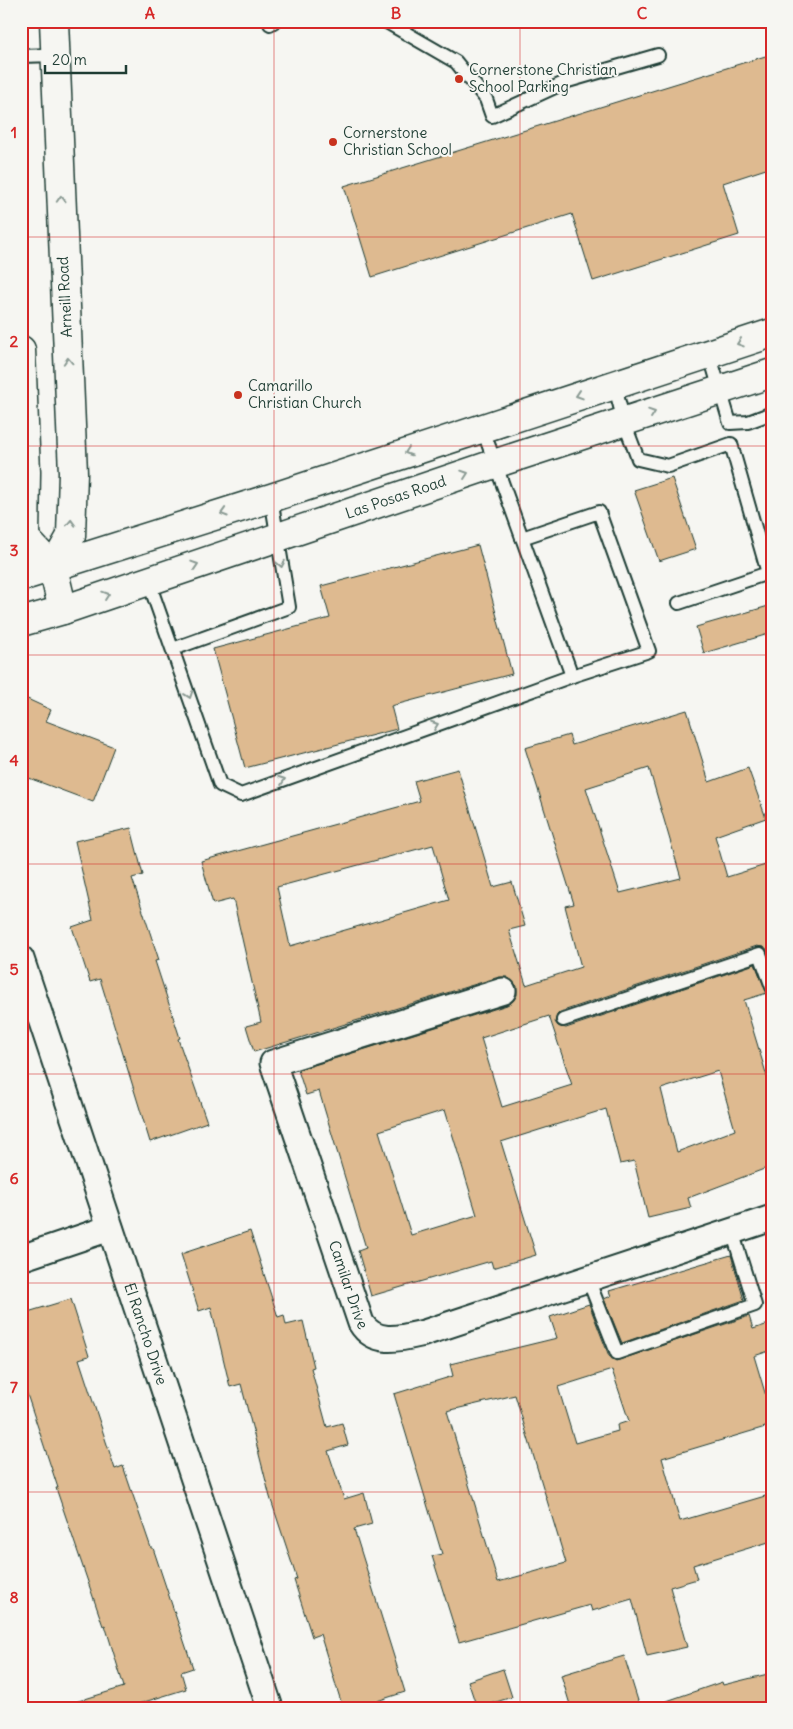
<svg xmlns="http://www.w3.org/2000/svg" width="793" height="1729" font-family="Delius,sans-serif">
<rect width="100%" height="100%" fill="#f6f6f2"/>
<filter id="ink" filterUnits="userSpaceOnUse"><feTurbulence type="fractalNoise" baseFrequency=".02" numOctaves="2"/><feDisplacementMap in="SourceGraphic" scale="10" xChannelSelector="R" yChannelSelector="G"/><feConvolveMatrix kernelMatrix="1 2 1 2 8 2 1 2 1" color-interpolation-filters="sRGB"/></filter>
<g filter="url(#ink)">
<g fill="#deba90" stroke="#1f3d34" fill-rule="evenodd">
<path d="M772,54V167L723,183L739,235L593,281L572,214L372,277L344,186Z"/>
<path d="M672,478L696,549L659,561L634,490Z"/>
<path d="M478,545L512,674L391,706L397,729L245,768L213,649L330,618L321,586Z"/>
<path d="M772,605V633L704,653L696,627Z"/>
<path d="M21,696L51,710L46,721L114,747L93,802L21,775Z"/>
<path d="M687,710L709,782L748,768L766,818L715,836L727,877L772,863V963L766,948L757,946L560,1012L557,1015L555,1022L558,1026L566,1028L755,964L767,993L744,1000L772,1093V1166L688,1198L691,1208L648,1218L634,1161L620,1164L606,1109L501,1142L536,1255L493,1268L491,1261L371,1296L358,1251L366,1248L319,1091L306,1095L298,1070L507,1005L513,1001L517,995V986L507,977H499L254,1052L246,1026L261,1022L233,899L213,904L201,861L420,801L414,781L458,769L493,887L512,882L525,926L509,930L526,985L581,967L565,906L574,904L525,748L569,735L572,745ZM649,768L681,878L620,893L586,788ZM433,845L449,900L290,946L277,887ZM549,1016L572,1085L502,1107L481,1038ZM718,1071L735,1130L677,1152L661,1089ZM445,1110L477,1215L411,1235L379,1131Z"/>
<path d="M131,828L143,875L132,878L159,960L155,961L180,1038L178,1039L207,1122L150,1142L100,979L90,982L72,927L93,920L75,841Z"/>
<path d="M250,1231L278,1317L284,1315L286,1325L303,1321L314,1367L311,1368L327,1427L342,1423L348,1445L328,1451L344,1499L364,1493L372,1524L354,1529L405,1692L355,1708H343L320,1634L312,1637L294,1580L297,1579L270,1497L241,1384L230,1387L211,1307L199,1311L181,1254Z"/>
<path d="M731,1255L744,1300L622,1343L604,1299L611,1296L609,1291Z"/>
<path d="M71,1299L89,1356L79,1359L115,1469L123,1466L151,1548H153L193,1668L181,1672L186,1689L125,1708H72V1703L124,1687L105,1625L103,1626L56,1488H58L21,1376V1314Z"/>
<path d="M589,1304L609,1356L616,1361L749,1316L753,1329L772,1323V1350L754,1356L772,1416V1425L662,1458L680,1521L772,1494V1541L693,1565L697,1579L670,1587L687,1647L647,1656L632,1599L592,1611L590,1605L459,1642L432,1556L442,1554L394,1394L453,1376L450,1364L557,1338L550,1317ZM612,1370L629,1421L617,1425L618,1431L575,1443L558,1387ZM515,1395L566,1563L498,1582L447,1411Z"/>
<path d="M624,1656L639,1704L626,1708H571L561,1675Z"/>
<path d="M503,1669L512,1697L477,1708L468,1681Z"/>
<path d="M772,1673V1704L758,1708H659L658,1704L722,1682L723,1685Z"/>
</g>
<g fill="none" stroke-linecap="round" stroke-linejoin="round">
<g stroke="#1f3d34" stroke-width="16">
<g id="service">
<path d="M385,21L456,62L486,99L492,116L568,81L658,55"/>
<path d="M270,24L275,21"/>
<path d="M21,56L55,55"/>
<path d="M709,353L730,423L748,422L772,413"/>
<path d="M614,383L624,422L638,459L668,466L731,444L768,573L679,603"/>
<path d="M482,427L572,676"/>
<path d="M148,580L220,785L241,795L572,676L649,651L599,512L522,538"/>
<path d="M173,649L289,607L271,498"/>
<path d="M563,1020L760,954L772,987"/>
<path d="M588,1279L617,1353L755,1305L732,1231"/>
</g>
</g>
<g stroke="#1f3d34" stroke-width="29">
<g id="minor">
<path id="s1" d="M21,959L270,1708"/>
<path id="s2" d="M503,991L273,1063L361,1323C375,1346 402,1338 424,1333L772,1218"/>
<path d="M21,1258L110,1228"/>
</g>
</g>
<g stroke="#1f3d34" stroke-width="31">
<g id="secondary">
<path d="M21,350L26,472L25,538L53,568L63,610"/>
<path d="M53,568L71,536L73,473L54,21"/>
<path d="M21,577L271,498L772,333"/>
<path id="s3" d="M21,622L63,610L494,464L772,373"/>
</g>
</g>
<use href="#service" stroke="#f6f6f2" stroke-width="12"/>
<use href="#minor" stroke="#f6f6f2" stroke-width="25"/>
<use href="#secondary" stroke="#f6f6f2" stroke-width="28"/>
</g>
<defs><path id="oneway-chevron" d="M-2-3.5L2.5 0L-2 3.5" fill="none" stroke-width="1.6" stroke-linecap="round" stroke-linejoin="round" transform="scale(1.25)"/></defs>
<g stroke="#8a9a93">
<use href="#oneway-chevron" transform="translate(61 199) rotate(-93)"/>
<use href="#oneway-chevron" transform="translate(740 343) rotate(162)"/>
<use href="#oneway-chevron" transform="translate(68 361) rotate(-93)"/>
<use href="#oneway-chevron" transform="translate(579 395) rotate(162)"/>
<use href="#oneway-chevron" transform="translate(652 413) rotate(-19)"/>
<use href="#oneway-chevron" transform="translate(408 452) rotate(161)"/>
<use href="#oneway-chevron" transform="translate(465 474) rotate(-19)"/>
<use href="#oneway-chevron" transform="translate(224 513) rotate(163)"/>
<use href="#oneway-chevron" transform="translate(71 523) rotate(-88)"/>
<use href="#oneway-chevron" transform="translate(281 564) rotate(79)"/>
<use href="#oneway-chevron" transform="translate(195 565) rotate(-18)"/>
<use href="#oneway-chevron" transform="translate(106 595) rotate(-19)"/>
<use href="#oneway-chevron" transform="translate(189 695) rotate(71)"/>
<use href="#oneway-chevron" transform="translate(435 725) rotate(-20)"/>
<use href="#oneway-chevron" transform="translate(282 780) rotate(-20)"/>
</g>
</g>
<path fill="none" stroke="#d62828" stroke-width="1" stroke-opacity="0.55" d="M274,21V1708M520,21V1708M21,237H772M21,446H772M21,655H772M21,864H772M21,1074H772M21,1283H772M21,1492H772"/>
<g fill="#c8321e" stroke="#f6f6f2" stroke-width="2">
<circle cx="459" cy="79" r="5"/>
<circle cx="333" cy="142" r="5"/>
<circle cx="238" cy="395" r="5"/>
</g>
<g text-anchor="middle" stroke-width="4" stroke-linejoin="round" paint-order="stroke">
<g font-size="15" fill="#1f3d34" stroke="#f6f6f2" text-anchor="start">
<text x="469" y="75">Cornerstone Christian<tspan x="469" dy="17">School Parking</tspan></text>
<text x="343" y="138">Cornerstone<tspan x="343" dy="17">Christian School</tspan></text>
<text x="248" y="391">Camarillo<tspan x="248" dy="17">Christian Church</tspan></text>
</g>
<g font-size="15" fill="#1f3d34" stroke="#f6f6f2">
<text transform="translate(65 297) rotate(-93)" y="5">Arneill Road</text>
<text dy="5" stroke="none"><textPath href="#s3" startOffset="395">Las Posas Road</textPath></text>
<text dy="5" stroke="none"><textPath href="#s2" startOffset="475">Camilar Drive</textPath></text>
<text dy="5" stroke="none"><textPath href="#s1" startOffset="395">El Rancho Drive</textPath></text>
</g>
</g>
<rect width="793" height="1729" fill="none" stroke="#f6f6f2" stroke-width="55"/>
<path d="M45 65v8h81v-8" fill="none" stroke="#1f3d34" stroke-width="2.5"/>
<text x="52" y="65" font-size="15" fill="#1f3d34" stroke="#f6f6f2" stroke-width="4" paint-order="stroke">20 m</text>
<rect x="28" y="28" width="738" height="1674" fill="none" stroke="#d62828" stroke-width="2"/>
<g font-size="16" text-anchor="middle" font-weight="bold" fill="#d62828">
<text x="150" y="19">A</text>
<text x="396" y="19">B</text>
<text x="642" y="19">C</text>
<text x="14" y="138">1</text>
<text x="14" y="347">2</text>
<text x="14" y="556">3</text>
<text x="14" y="766">4</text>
<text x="14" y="975">5</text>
<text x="14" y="1184">6</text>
<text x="14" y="1393">7</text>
<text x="14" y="1603">8</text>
</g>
</svg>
